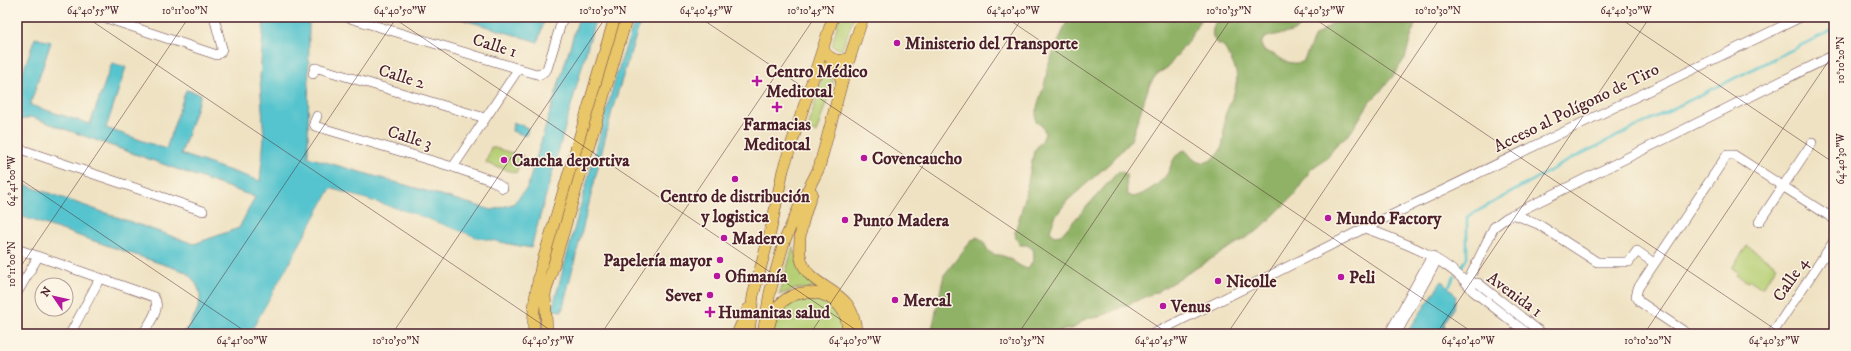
<svg xmlns="http://www.w3.org/2000/svg" width="1851" height="351" font-family="'IM FELL DW Pica',serif">
<rect width="100%" height="100%" fill="#fcf5e5"/>
<filter id="ink" filterUnits="userSpaceOnUse"><feTurbulence type="fractalNoise" baseFrequency=".025" numOctaves="2"/><feDisplacementMap in="SourceGraphic" scale="8" xChannelSelector="R" yChannelSelector="G"/><feConvolveMatrix kernelMatrix="1 2 1 2 8 2 1 2 1" color-interpolation-filters="sRGB"/></filter>
<filter id="wash" filterUnits="userSpaceOnUse"><feTurbulence type="fractalNoise" baseFrequency=".012" numOctaves="4" result="noise"/><feDisplacementMap in="SourceGraphic" scale="16" xChannelSelector="R" yChannelSelector="G"/><feGaussianBlur stdDeviation="0.9" result="paint"/><feColorMatrix in="noise" values="0 0 0 0 0 0 0 0 0 0 0 0 0 0 0 0 0 1.4 0 .05"/><feComposite in="paint" operator="in"/></filter>
<g filter="url(#wash)">
<rect width="100%" height="100%" fill="#efe2c2"/>
<g fill="#b6cf74" stroke="#807750">
<path d="M839,17H854L842,50L832,46Z"/>
<path d="M831,73L833,82L816,133L808,128L823,74Z"/>
<path d="M491,147L523,156L516,173L486,163Z"/>
<path d="M1747,246L1777,266L1762,288L1750,280L1748,282L1736,275L1738,272L1732,268Z"/>
<path d="M793,247L801,272L817,288L796,289L779,295Z"/>
<path d="M809,299C831,302 842,312 845,334H770C777,312 785,301 809,299Z"/>
</g>
<path fill="#90b266" stroke="#6d6848" d="M1069,17H1202L1189,40L1168,67L1156,75L1149,86L1131,140L1111,162L1067,201L1055,217L1050,231L1054,236L1061,235L1119,171L1126,174L1127,194L1133,197C1144,195 1161,183 1167,174C1173,163 1173,154 1185,150C1189,153 1192,159 1196,161C1206,167 1219,156 1222,146C1225,139 1223,125 1225,116C1229,102 1240,87 1236,72C1235,66 1227,52 1224,47C1222,44 1219,45 1216,42C1209,35 1214,24 1218,17H1313C1305,23 1297,31 1288,33C1279,35 1272,34 1263,39L1261,45L1264,51C1280,54 1284,67 1303,62L1315,36L1342,17H1417L1405,58L1393,76L1379,93L1369,103L1351,132L1335,146L1328,157L1311,169L1295,194L1260,229L1157,292L1099,317L1085,319L1074,328L1046,334H931L944,275L971,241L977,237C987,242 984,248 991,253C995,256 999,254 1003,256C1012,258 1018,267 1028,269C1033,262 1035,257 1033,249L1027,245H1020L1016,239L1015,232L1024,202L1034,151L1043,139L1045,132L1042,126L1036,122C1034,103 1047,87 1047,68Z"/>
<g fill="#57c4ce" stroke="#50727c">
<path d="M264,17H309L308,157L492,210L513,204L527,188L579,17H596L531,248L478,238L411,213L333,189L330,190L250,334H184C198,309 211,296 186,272L17,215V182L194,244L239,228L255,197L31,117L21,120L17,119V88L35,38L51,42L30,105L90,124L112,63L126,67L106,128L166,149L186,90L201,94L181,154L260,181L264,138L260,78Z"/>
<path d="M455,17H545L538,42Z"/>
<path d="M636,17H642L613,107L562,311L552,310L616,76Z"/>
<path d="M513,122L528,128L526,136L512,131Z"/>
<path d="M1442,281L1456,296L1454,308L1444,323L1445,330L1448,334H1406Z"/>
</g>
<path fill="#efe2c2" d="M331,189L411,213L478,238L507,244V246L477,240L410,215L332,191L252,334H250Z"/>
<g fill="none" stroke-linecap="round" stroke-linejoin="round">
<g stroke="#57c4ce" stroke-width="2.5">
<path d="M1458,272L1467,258V217L1571,159L1834,29"/>
<path d="M1448,287L1455,276"/>
</g>
</g>
</g>
<g filter="url(#ink)">
<g fill="none" stroke-linecap="round" stroke-linejoin="round">
<g stroke="#633c42" stroke-width="10">
<g id="minor">
<path d="M103,17L217,55L221,52L222,48L214,17"/>
<path d="M346,17L540,75L547,69L563,17"/>
<path d="M313,74L315,68H318L485,118"/>
<path d="M317,116L314,123L315,126L453,167L493,181L503,188"/>
<path d="M17,148L203,211"/>
<path d="M453,167L519,68"/>
<path d="M1513,214L1538,224L1597,262H1629L1637,251L1654,263"/>
<path d="M1759,222L1812,143"/>
<path d="M1365,228L1801,17"/>
<path d="M17,249L154,297C162,309 149,323 143,334"/>
<path d="M1467,283L1494,227L1506,218L1834,55"/>
<path d="M1467,283H1478L1543,334"/>
<path d="M17,293L38,257"/>
<path d="M70,334L100,278"/>
<path d="M1153,334L1365,228C1402,242 1449,258 1473,291L1528,334"/>
<path d="M1389,334L1432,256"/>
<path d="M1396,334L1437,260"/>
<path d="M1688,334L1640,302L1636,296L1638,288L1727,155H1734L1834,219"/>
<path d="M1772,334L1834,241"/>
</g>
</g>
<g stroke="#633c42" stroke-width="12">
<g id="major">
<path d="M823,49C829,60 838,63 849,58"/>
<path d="M815,75C826,63 837,66 842,82"/>
<path d="M812,193C805,213 796,238 801,259C810,293 856,285 856,334"/>
<path d="M769,326C779,275 853,286 847,334"/>
<path d="M534,334C532,311 536,290 541,267L615,17"/>
<path d="M547,334L545,294L627,17"/>
<path d="M737,334L748,309"/>
<path d="M749,334L753,296L771,229L783,170L833,17"/>
<path d="M763,334L770,292L784,242L800,205L819,168L842,82L863,17"/>
</g>
</g>
<use href="#minor" stroke="#fff" stroke-width="9"/>
<use href="#major" stroke="#e9c769" stroke-width="11"/>
</g>
</g>
<path fill="none" stroke="#4a1f2b" stroke-width="1" stroke-opacity="0.45" d="M86,17L556,334M392,17L862,334M699,17L1169,334M1005,17L1475,334M1312,17L1782,334M1618,17L1834,163M17,177L249,334M17,272L189,17M184,334L397,17M392,334L606,17M601,334L815,17M810,334L1023,17M1018,334L1232,17M1227,334L1441,17M1436,334L1650,17M1644,334L1834,53"/>
<g fill="#b5179e" stroke="#fcf5e5" stroke-width="1.5">
<circle cx="897" cy="43" r="4"/>
<path d="M755 75h4v4h4v4h-4v4h-4v-4h-4v-4h4z"/>
<path d="M775 101h4v4h4v4h-4v4h-4v-4h-4v-4h4z"/>
<circle cx="864" cy="158" r="4"/>
<circle cx="504" cy="160" r="4"/>
<circle cx="735" cy="179" r="4"/>
<circle cx="1328" cy="218" r="4"/>
<circle cx="845" cy="220" r="4"/>
<circle cx="724" cy="238" r="4"/>
<circle cx="720" cy="260" r="4"/>
<circle cx="717" cy="276" r="4"/>
<circle cx="1341" cy="277" r="4"/>
<circle cx="1218" cy="281" r="4"/>
<circle cx="710" cy="295" r="4"/>
<circle cx="895" cy="300" r="4"/>
<circle cx="1163" cy="306" r="4"/>
<path d="M708 306h4v4h4v4h-4v4h-4v-4h-4v-4h4z"/>
</g>
<g text-anchor="middle" stroke-width="3" stroke-linejoin="round" paint-order="stroke">
<g font-size="17" font-weight="bold" fill="#4a1f2b" stroke="#fcf5e5" text-anchor="start">
<text x="905" y="49">Ministerio del Transporte</text>
<text x="766" y="77">Centro Médico<tspan x="766" dy="20">Meditotal</tspan></text>
<text x="777" y="130" text-anchor="middle">Farmacias<tspan x="777" dy="20">Meditotal</tspan></text>
<text x="872" y="164">Covencaucho</text>
<text x="512" y="166">Cancha deportiva</text>
<text x="735" y="202" text-anchor="middle">Centro de distribución<tspan x="735" dy="20">y logistica</tspan></text>
<text x="1336" y="224">Mundo Factory</text>
<text x="853" y="226">Punto Madera</text>
<text x="732" y="244">Madero</text>
<text x="712" y="266" text-anchor="end">Papelería mayor</text>
<text x="725" y="282">Ofimanía</text>
<text x="1349" y="283">Peli</text>
<text x="1226" y="287">Nicolle</text>
<text x="702" y="301" text-anchor="end">Sever</text>
<text x="903" y="306">Mercal</text>
<text x="1171" y="312">Venus</text>
<text x="718" y="318">Humanitas salud</text>
</g>
<g font-size="17" fill="#4a1f2b" stroke="#fcf5e5">
<text transform="translate(495 45) rotate(17)" y="6">Calle 1</text>
<text transform="translate(402 76) rotate(17)" y="6">Calle 2</text>
<text transform="translate(1576 107) rotate(-26)" y="6">Acceso al Polígono de Tiro</text>
<text transform="translate(410 137) rotate(17)" y="6">Calle 3</text>
<text transform="translate(1790 279) rotate(-56)" y="6">Calle 4</text>
<text transform="translate(1515 294) rotate(36)" y="6">Avenida 1</text>
</g>
</g>
<rect width="1851" height="351" fill="none" stroke="#fcf5e5" stroke-width="44"/>
<g transform="translate(54 297) rotate(304)"><circle r="19" fill="#fcf5e5" stroke="#b59f9b"/>
<path d="M0-3L7 15L0 10L-7 15Z" fill="#b5179e"/>
<text y="-6" font-size="11" font-weight="bold" text-anchor="middle" fill="#4a1f2b">N</text>
</g>
<rect x="22" y="22" width="1807" height="307" fill="none" stroke="#4a1f2b" stroke-width="1.5"/>
<g font-size="10" text-anchor="middle" fill="#4a1f2b">
<text x="93" y="14">64°40'55"W</text>
<text x="185" y="14">10°11'00"N</text>
<text x="400" y="14">64°40'50"W</text>
<text x="603" y="14">10°10'50"N</text>
<text x="706" y="14">64°40'45"W</text>
<text x="811" y="14">10°10'45"N</text>
<text x="1013" y="14">64°40'40"W</text>
<text x="1229" y="14">10°10'35"N</text>
<text x="1319" y="14">64°40'35"W</text>
<text x="1438" y="14">10°10'30"N</text>
<text x="1626" y="14">64°40'30"W</text>
<text transform="translate(1840 60) rotate(-90)" y="4">10°10'20"N</text>
<text transform="translate(1840 159) rotate(-90)" y="4">64°40'30"W</text>
<text transform="translate(11 181) rotate(-90)" y="4">64°41'00"W</text>
<text transform="translate(11 264) rotate(-90)" y="4">10°11'00"N</text>
<text x="242" y="344">64°41'00"W</text>
<text x="396" y="344">10°10'50"N</text>
<text x="548" y="344">64°40'55"W</text>
<text x="855" y="344">64°40'50"W</text>
<text x="1022" y="344">10°10'35"N</text>
<text x="1161" y="344">64°40'45"W</text>
<text x="1468" y="344">64°40'40"W</text>
<text x="1648" y="344">10°10'20"N</text>
<text x="1774" y="344">64°40'35"W</text>
</g>
</svg>
